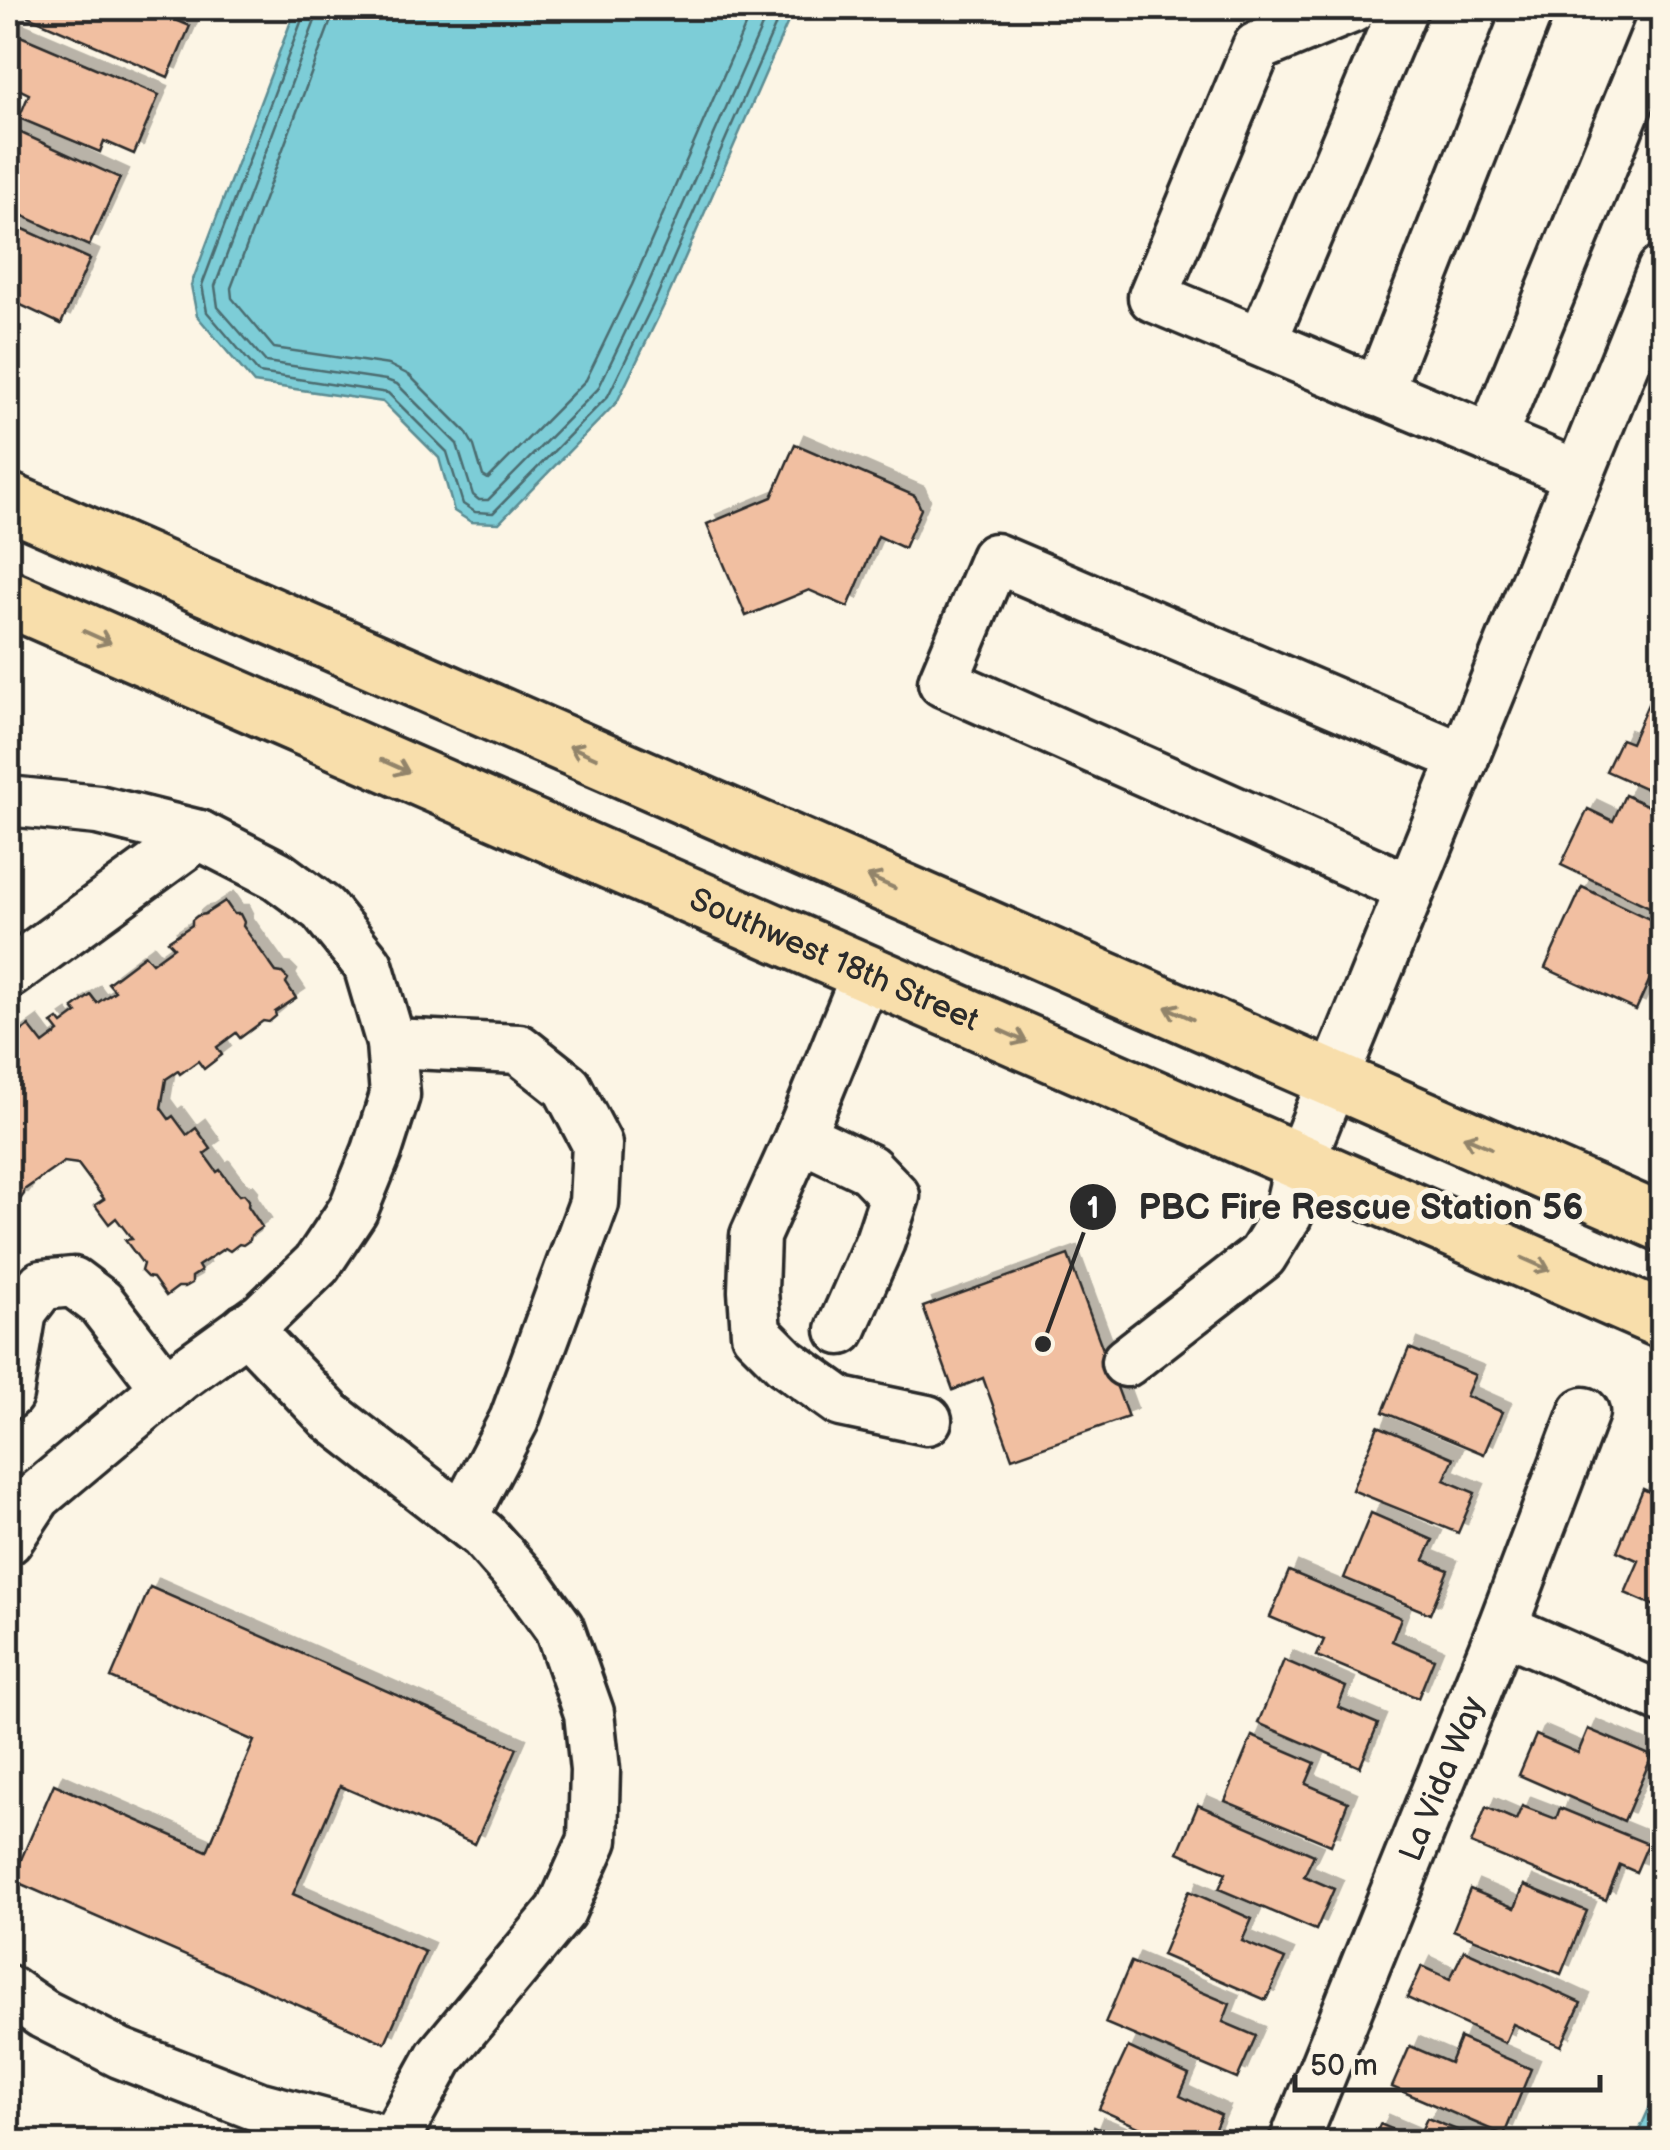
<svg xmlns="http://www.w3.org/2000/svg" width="1670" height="2150" font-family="'Balsamiq Sans',sans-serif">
<defs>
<filter id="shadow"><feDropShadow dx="9" dy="-9" stdDeviation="0" flood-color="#0004"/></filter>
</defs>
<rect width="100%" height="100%" fill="#fcf5e5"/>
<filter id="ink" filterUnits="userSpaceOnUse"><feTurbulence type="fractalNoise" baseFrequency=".01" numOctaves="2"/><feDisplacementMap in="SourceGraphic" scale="20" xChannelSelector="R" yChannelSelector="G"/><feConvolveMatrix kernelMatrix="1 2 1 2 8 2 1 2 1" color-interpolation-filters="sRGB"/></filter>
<g filter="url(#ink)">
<g fill="#7dcdd7" stroke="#5c8c92" stroke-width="2.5">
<path d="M296,8H794L666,301L617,402L499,523L471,522L454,511L439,458L383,402L254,383L197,316L191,285Z"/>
<path d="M1662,2080V2142H1634Z"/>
</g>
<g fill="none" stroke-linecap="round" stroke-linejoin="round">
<g stroke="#4c6c70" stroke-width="2.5">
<path d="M305,8L304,14L202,285L207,312L259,373L388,393L447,452L463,504L475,512L493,513L608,396L657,296L783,8"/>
<path d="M317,8L316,18L215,286L218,307L266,362L386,380L397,384L457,444L473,495L479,500H488L598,389L645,291L770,8"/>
<path d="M332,8L330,23L231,288L232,298L274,348L389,365L409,375L466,432L474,446L483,476L488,479L586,380L632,285L753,8"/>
</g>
</g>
<g fill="#f1bfa1" stroke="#2b2b2b" stroke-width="2.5" filter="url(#shadow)">
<path d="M18,8H147L190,26L168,77L16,11Z"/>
<path d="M11,32L159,95L134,154L104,141L100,152L19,118L29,94L8,84V40Z"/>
<path d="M8,127L120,178L89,246L8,209Z"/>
<path d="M8,222L90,259L61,324L8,299Z"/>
<path d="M795,444L915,496L921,509L904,548L878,536L848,607L809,590L746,616L707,524L772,497Z"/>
<path d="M1662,657V687L1651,682Z"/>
<path d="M1652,695L1662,700V796L1606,771L1621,739L1631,743Z"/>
<path d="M1625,795L1662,812V913L1561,865L1588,809L1613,821Z"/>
<path d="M1582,887L1662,925V952L1636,1010L1545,968Z"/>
<path d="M225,901L234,914H240L244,922L243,926L276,972L282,973L288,979L286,983L296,998L275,1012L276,1016L269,1022L263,1021L240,1038L236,1033L217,1047L222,1055L204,1069L198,1061L180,1074L178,1071L166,1079L161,1108L169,1119L173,1116L187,1135L196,1128L211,1149L204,1154L217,1172L220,1170L239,1195L244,1194L249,1200L248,1206L262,1227L251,1235L250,1240L243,1245L239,1244L230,1251L225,1248L198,1266L201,1271L192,1277V1283L185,1287H178L166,1296L153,1278L147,1277L141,1271L143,1264L125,1240L132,1239L116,1218L109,1224L95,1205L104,1199L78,1164L64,1162L24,1190V1194L19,1201L13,1200L8,1204V1041L29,1026L43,1044L59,1032L52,1023L58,1019L62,1024L77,1013L73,1008L91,995L97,1003L115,991L108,983L145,955L152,963L174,947L168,941L192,925V920L197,916L205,914Z"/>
<path d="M1068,1255L1128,1417L1012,1458L983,1378L953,1390L923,1307Z"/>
<path d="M1409,1348L1475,1375L1466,1396L1502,1412L1484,1454L1383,1412Z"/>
<path d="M1378,1426L1454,1458L1444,1480L1475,1493L1458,1533L1352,1490Z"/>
<path d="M1643,1489L1662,1498V1609L1625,1593L1639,1561L1617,1551Z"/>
<path d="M1371,1513L1433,1540L1424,1560L1448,1570L1430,1614L1344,1578Z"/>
<path d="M1289,1571L1401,1618L1392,1641L1434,1659L1418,1698L1317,1656L1324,1640L1270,1617Z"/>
<path d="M150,1587L517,1748L475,1844L340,1786L293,1894L425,1952L385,2043L12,1880L54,1784L207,1851L254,1741L111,1678Z"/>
<path d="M1284,1660L1346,1687L1338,1707L1378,1724L1360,1767L1258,1723Z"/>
<path d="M1588,1729L1652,1756L1624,1821L1519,1775L1536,1735L1578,1753Z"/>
<path d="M1252,1736L1315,1763L1306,1784L1348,1802L1331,1845L1225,1801Z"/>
<path d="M1198,1805L1314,1855L1304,1876L1334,1889L1316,1930L1219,1889L1226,1873L1178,1852Z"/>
<path d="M1522,1806L1556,1819L1560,1808L1648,1844L1636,1872L1620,1865L1606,1900L1471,1844L1486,1807L1516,1820Z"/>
<path d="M1524,1885L1587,1911L1561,1974L1453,1930L1470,1889L1515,1908Z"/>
<path d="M1189,1891L1252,1919L1242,1941L1285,1959L1266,2000L1162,1955Z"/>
<path d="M1464,1950L1581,2003L1561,2046L1513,2024L1505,2043L1407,1998L1422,1966L1450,1979Z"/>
<path d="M1131,1962L1230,2004L1223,2022L1256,2036L1237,2079L1105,2023Z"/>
<path d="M1460,2038L1531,2069L1504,2135L1392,2087L1410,2046L1450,2063Z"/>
<path d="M1128,2047L1189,2075L1180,2096L1221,2115L1209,2142H1171L1099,2109Z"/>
<path d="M1427,2118L1487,2142H1373L1380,2124L1417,2140Z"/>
<path d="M1094,2127L1132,2142H1088Z"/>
</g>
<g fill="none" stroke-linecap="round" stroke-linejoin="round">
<g stroke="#2b2b2b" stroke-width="55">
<g id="minor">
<path d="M1352,8L1257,47L1153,297L1578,475"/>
<path d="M1262,342L1403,8"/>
<path d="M1378,392L1529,8"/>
<path d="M1491,439L1662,20"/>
<path d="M8,801L98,810L199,835L8,974"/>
<path d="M1410,889L943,682L995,558L1464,758"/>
<path d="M391,1043L519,1049L567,1087L597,1144L594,1203L514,1420L462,1519"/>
<path d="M800,1136L755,1236L753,1291L756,1333L785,1362L841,1402L927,1420"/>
<path d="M246,1328L330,1416L483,1535L530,1588L559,1628L589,1713L595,1770L593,1840L561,1911L440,2057L393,2142"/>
<path d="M841,1330L880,1241L895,1196L869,1169L800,1136L867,972"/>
<path d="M1126,1362L1262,1256L1288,1214L1300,1161L1662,270"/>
<path d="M8,1395L22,1311L42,1285L73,1282L101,1303L166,1388"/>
<path d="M8,1540L37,1496L179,1377L262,1317L317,1264L353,1210L377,1151L395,1095L391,1043L368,965L323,909L277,875L199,835"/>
<path d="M1502,1628L1662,1698"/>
<path d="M8,1990L43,2014L120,2053L257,2106L393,2142"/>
<path id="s1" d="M1294,2142L1502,1628L1584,1412"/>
</g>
</g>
<g stroke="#2b2b2b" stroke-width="62">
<g id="major">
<path d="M8,501L1662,1223"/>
<path id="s2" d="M8,598L1662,1320"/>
</g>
</g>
<use href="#minor" stroke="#fcf5e5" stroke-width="48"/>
<use href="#major" stroke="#f8deab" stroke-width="55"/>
</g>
<defs><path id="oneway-shaft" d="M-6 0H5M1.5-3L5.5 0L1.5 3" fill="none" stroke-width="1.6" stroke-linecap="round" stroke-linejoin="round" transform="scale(2.5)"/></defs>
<g stroke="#92846b">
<use href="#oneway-shaft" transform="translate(97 637) rotate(24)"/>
<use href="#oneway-shaft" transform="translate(583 752) rotate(-156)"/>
<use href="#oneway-shaft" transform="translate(395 766) rotate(24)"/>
<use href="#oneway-shaft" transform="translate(881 882) rotate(-156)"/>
<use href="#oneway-shaft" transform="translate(1179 1013) rotate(-156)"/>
<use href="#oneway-shaft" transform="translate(1013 1036) rotate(24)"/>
<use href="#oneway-shaft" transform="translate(1477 1142) rotate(-157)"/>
<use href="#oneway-shaft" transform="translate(1536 1264) rotate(24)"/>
</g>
</g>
<g text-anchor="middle" stroke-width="10" stroke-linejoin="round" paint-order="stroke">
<g font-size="32" fill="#2b2b2b" stroke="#fcf5e5">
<text dy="11" stroke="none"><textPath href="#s2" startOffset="902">Southwest 18th Street</textPath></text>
<text dy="11" stroke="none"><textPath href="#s1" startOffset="392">La Vida Way</textPath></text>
</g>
</g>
<path fill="none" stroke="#2b2b2b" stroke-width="4" d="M1043 1344L1093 1207"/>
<g fill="#2b2b2b" stroke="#fcf5e5" stroke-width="4">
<circle cx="1043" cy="1344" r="10"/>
<circle cx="1093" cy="1207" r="25"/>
</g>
<g font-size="30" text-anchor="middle" font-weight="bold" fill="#fff">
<text x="1093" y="1218">1</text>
</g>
<g font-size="35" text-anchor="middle" font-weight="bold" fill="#2b2b2b" stroke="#fcf5e5" stroke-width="10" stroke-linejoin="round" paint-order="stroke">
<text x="1361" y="1219">PBC Fire Rescue Station 56</text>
</g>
<rect width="1670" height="2150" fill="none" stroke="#fcf5e5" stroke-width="40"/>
<rect x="20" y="20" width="1630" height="2110" fill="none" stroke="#2b2b2b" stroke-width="4" filter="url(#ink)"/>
<path d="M1295 2075v15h305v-15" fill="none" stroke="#2b2b2b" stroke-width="5"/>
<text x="1310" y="2075" font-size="30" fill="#2b2b2b" stroke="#fcf5e5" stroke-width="8" paint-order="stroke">50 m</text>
</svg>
